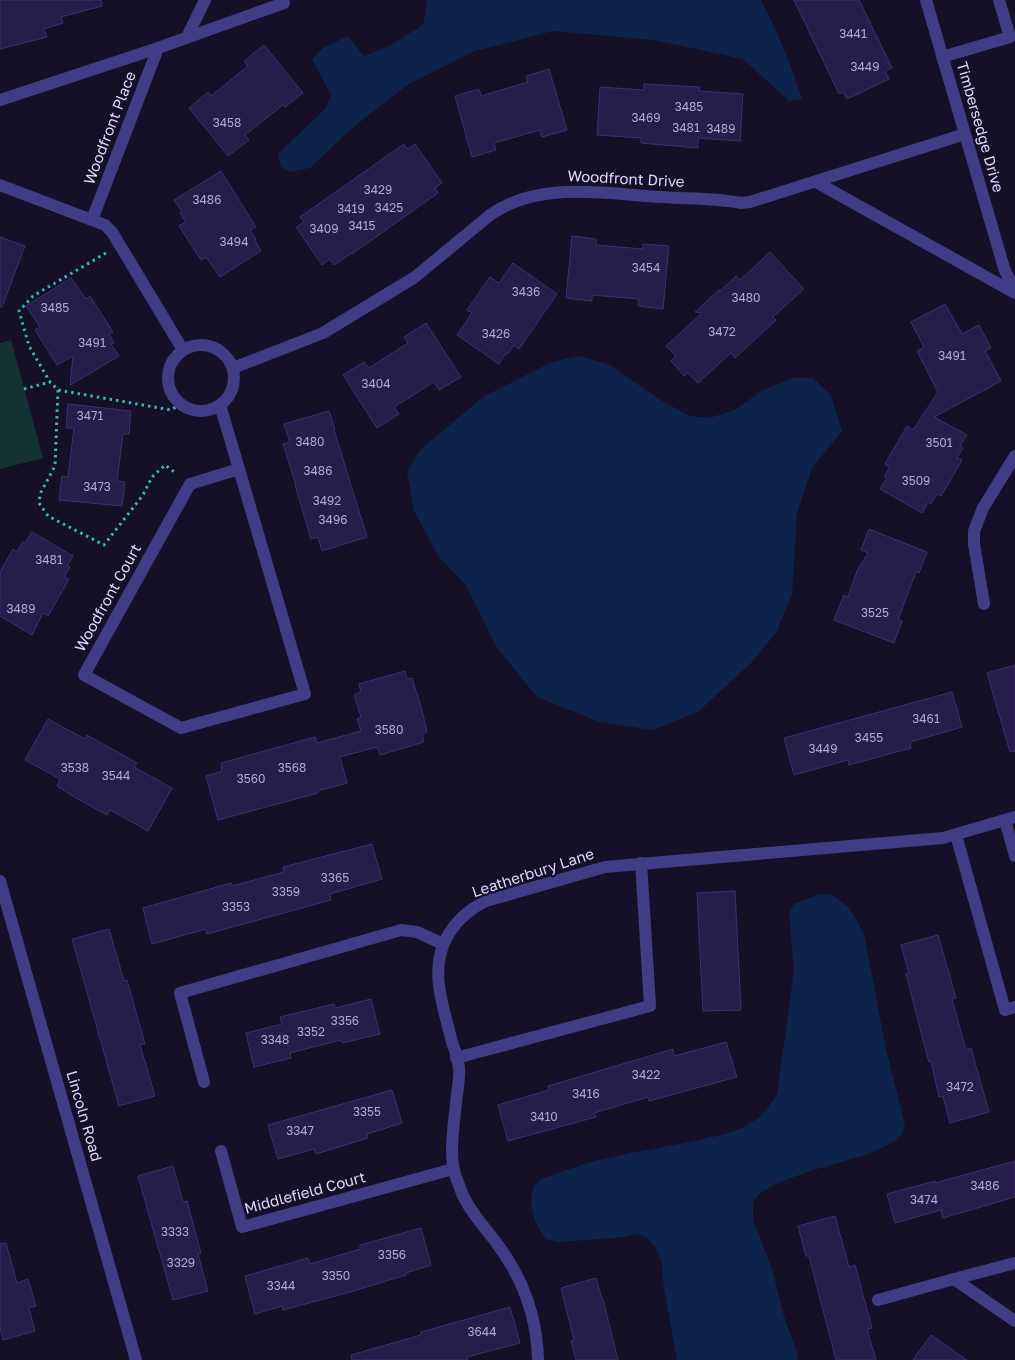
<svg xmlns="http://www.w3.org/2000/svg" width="1015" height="1360" font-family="'Golos Text',sans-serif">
<rect width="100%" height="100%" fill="#151028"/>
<path fill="#133231" d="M11,340L43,458L0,469V343Z"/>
<g fill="#0d234a">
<path d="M427,0H761C778,32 791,65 802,99L789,101L743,59L653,40L553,31L472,52L407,85L350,130L310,168L290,172L281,166L278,154L325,109L331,95L312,59L323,48L348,36L364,56L387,47L423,25Z"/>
<path d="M579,356L610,365L662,401L690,416L709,418L735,410L763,390L794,378H813L831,395L842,431L812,468L797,513L792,594L776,633L751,663L699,711L653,730L600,722L537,697L496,646L466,585L439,557L414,511L407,472L420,450L483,397L552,362Z"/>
<path d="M820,894L832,895L849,908L857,921L864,934L886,1049L905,1124L902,1134L894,1142L869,1154L810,1171L775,1184L759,1194L753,1202V1220L772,1269L783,1313L798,1356V1360H677L664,1289L661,1260L654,1245L646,1237L635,1234L622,1237L587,1240L558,1242L546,1239C544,1235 540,1231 538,1227C532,1215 527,1194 537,1183C543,1177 556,1174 564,1171C606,1155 654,1150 698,1140C717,1136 739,1132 755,1120C765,1113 771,1104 777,1094L794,971L789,912L794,904Z"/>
</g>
<g fill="#261d49" stroke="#3e2f74">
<path d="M0,0H101L102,6L61,17L63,23L44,29L47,37L0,49Z"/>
<path d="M794,0H859L892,68L885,71L889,79L847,99L843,92L839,94Z"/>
<path d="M264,45L303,93L285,107L283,105L245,135L249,140L228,156L189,108L208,92L211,96L248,66L244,61Z"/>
<path d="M549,69L567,130L542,137L540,130L494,143L496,150L472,157L455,96L479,89L481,96L528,82L526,76Z"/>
<path d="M644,84L700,87L699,91L743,94L740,141L698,138V148L641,143V138L597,135L600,87L644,90Z"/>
<path d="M404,144L408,149L415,144L442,183L435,188L438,193L352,254V253L334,265L330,259L322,265L296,227L304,222L300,217Z"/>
<path d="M221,171L256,227L250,230L256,239L255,240L261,251L220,277L206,257L201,260L179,226L186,222L180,213L182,212L174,200Z"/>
<path d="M572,236L596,239V245L643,249V244L669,246L663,309L638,306L639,299L592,295V301L566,298Z"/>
<path d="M0,237L25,246L2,307H0Z"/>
<path d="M770,252L804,289L773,317L776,320L735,358L731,353L698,383L688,373L684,376L671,361L676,356L666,346L702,313L695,312L719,290L720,291L736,276L740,280Z"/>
<path d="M513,263L557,294L519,349L514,345L508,354L506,353L499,364L457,335L472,313L467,310L490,277L499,283Z"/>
<path d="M71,278L86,299L90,296L113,332L109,334L114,343L111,344L119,356L70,385L73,356L57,365L35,330L40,327L26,306Z"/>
<path d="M945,304L962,334L979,325L991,348L985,351L1001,381L934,417L967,435L960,446L963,448L957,458L962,460L941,496L937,494L931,504L928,502L922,513L880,489L887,478L884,476L890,467L885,464L907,426L913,430L938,392L917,351L924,347L911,322Z"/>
<path d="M426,323L461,377L439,390L434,382L394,407L399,414L377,428L343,375L364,362L369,368L408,343L404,337Z"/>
<path d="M68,404L131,411L129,434H123L117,481L125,482L122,506L59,500L62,476L68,477L74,428H66Z"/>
<path d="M329,411L335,429L334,430L367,537L322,551L318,537L311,539L295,485H296L283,444L290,442L284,424Z"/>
<path d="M869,529L927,552L919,573L916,572L898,619L902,621L894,643L834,620L844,595L848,597L857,571L868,553L861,550Z"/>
<path d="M32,532L73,556L67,566L70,567L64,577L69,579L48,616L43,613L32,635L0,616V572L13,549L17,552L23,542L25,543Z"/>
<path d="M1015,665V751L1010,752L987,673Z"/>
<path d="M405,671L407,679L412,678L422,710L427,732L422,734L424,742L380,755L377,747L340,757L347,783L317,791L318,793L218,820L206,776L222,771L221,763L315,737L317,743L361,731L357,719L361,717L354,695L361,692L359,684Z"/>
<path d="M952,692L962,727L910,742L911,748L849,765L848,760L794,775L784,738Z"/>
<path d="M48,719L85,739L87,735L137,763L134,767L172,788L148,831L110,810L107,815L76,798L57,786L60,779L25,760Z"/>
<path d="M372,844L382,879L330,894L331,900L207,934L206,929L152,944L143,908L231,883L232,886L284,872L283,867Z"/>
<path d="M735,891L741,1010L703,1011L697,893Z"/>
<path d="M109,929L124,981L127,980L145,1044L140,1045L155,1096L119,1106L72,939Z"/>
<path d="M938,935L956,998L952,999L966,1050L971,1048L989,1112L950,1123L943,1096L939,1097L931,1061L929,1062L923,1040L906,974L909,973L901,945Z"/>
<path d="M371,999L380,1034L342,1043L341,1040L290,1053L291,1058L254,1067L246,1033L282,1024L280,1017L334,1004L335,1008Z"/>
<path d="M726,1042L737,1077L649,1101L648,1097L594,1113L596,1117L508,1141L498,1105L549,1090L548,1086L673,1049L674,1056Z"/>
<path d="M392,1090L402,1123L367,1134L368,1138L316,1154L314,1149L278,1159L268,1125Z"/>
<path d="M1015,1161V1197L943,1218L941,1210L895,1223L887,1194L935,1181V1183Z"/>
<path d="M173,1166L183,1202L187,1201L201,1253L198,1254L208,1291L173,1300L138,1176Z"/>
<path d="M835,1216L849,1267L855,1265L872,1328L867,1329L876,1360H836L809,1256H806L798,1226Z"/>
<path d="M421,1228L431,1265L406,1273V1275L350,1292L283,1310L282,1306L255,1314L245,1276L308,1258L310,1264L360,1249V1245Z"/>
<path d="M6,1243L17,1283L28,1279L36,1306L29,1308L35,1331L3,1340L0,1328V1244Z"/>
<path d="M596,1278L602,1299H603L618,1360H576L571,1341L574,1340L561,1288Z"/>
<path d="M510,1307L520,1343L467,1357L468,1360H352L351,1355L421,1335V1332Z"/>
<path d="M931,1335L967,1360H913Z"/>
</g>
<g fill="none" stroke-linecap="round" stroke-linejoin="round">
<g stroke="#32b8b3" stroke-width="3" stroke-dasharray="2.5 4" stroke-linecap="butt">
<path d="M106,253L33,296L19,311L29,346L50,382L58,390L171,410L181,404"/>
<path d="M24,389L50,382"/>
<path d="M58,390L55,466L40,494L39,503L48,516L104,545L143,495L152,477L165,465L177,474"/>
</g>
<g stroke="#403c86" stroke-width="12">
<path d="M926,0L1004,268L1015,292"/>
<path d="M187,37L205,0"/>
<path d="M942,57L1010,37L999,0"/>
<path d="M0,100L158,48"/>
<path d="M816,182L1015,293"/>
<path d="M0,185L105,225L112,232L183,350"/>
<path d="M92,220L158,48L284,3L283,0"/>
<circle cx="201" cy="378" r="33"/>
<path d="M233,368L323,333L415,277L490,215C540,180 605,194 661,197C688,199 715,198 741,203L750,202L965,134"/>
<path d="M220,405L239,469"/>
<path d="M239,469L305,694L181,728L84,675L190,484Z"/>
<path d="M984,604L974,544V531L983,508L1015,456"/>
<path d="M1005,820L1015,856"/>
<path d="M956,835L1005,1010L1015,1007"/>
<path d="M0,881L136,1360"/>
<path d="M456,1058L650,1006L641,863"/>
<path d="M204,1082L180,993L401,930L417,932L443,944"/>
<path d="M221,1151L242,1227L453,1169"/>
<path d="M954,1279L1015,1263"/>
<path d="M878,1300L954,1279L1015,1321"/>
<path d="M538,1360C537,1316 522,1276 495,1241C482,1224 467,1208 460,1188C458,1182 455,1176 454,1170C449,1151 455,1115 457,1094C458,1086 460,1076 459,1068C458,1059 455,1050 452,1042C444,1008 429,972 446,939C455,921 468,910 486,901L605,867L943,838L1015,817"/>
</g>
</g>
<g text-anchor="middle" stroke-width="4.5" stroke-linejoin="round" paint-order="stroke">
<g font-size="12" fill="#afa9d1">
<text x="853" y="38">3441</text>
<text x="865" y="71">3449</text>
<text x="689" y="111">3485</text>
<text x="646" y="122">3469</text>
<text x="227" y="127">3458</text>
<text x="686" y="132">3481</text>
<text x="721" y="133">3489</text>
<text x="378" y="194">3429</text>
<text x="207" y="204">3486</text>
<text x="389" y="212">3425</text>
<text x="351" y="213">3419</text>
<text x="362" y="230">3415</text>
<text x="324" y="233">3409</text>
<text x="234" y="246">3494</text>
<text x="646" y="272">3454</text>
<text x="526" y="296">3436</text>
<text x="746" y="302">3480</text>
<text x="55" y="312">3485</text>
<text x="722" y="336">3472</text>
<text x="496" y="338">3426</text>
<text x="92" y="347">3491</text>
<text x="952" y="360">3491</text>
<text x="376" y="388">3404</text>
<text x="90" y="420">3471</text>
<text x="310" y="446">3480</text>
<text x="939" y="447">3501</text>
<text x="318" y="475">3486</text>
<text x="916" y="485">3509</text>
<text x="97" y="491">3473</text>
<text x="327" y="505">3492</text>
<text x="333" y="524">3496</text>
<text x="49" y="564">3481</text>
<text x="21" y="613">3489</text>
<text x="875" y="617">3525</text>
<text x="926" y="723">3461</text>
<text x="389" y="734">3580</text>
<text x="869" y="742">3455</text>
<text x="823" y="753">3449</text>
<text x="75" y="772">3538</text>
<text x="292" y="772">3568</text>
<text x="116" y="780">3544</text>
<text x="251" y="783">3560</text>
<text x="335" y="882">3365</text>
<text x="286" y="896">3359</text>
<text x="236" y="911">3353</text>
<text x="345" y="1025">3356</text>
<text x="311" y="1036">3352</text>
<text x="275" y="1044">3348</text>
<text x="646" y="1079">3422</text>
<text x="960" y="1091">3472</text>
<text x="586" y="1098">3416</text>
<text x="367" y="1116">3355</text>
<text x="544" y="1121">3410</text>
<text x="300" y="1135">3347</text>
<text x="985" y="1190">3486</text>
<text x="924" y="1204">3474</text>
<text x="175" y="1236">3333</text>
<text x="392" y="1259">3356</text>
<text x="181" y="1267">3329</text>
<text x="336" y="1280">3350</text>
<text x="281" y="1290">3344</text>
<text x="482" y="1336">3644</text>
</g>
<g font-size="15" fill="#ddd8fe" stroke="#151028">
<text transform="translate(980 127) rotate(74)" y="5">Timbersedge Drive</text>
<text transform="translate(110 128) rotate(-69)" y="5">Woodfront Place</text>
<text transform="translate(626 179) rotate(3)" y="5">Woodfront Drive</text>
<text transform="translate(108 598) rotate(-61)" y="5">Woodfront Court</text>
<text transform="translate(533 873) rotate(-18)" y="5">Leatherbury Lane</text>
<text transform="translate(84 1116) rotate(74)" y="5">Lincoln Road</text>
<text transform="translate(305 1193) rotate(-15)" y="5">Middlefield Court</text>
</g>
</g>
</svg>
